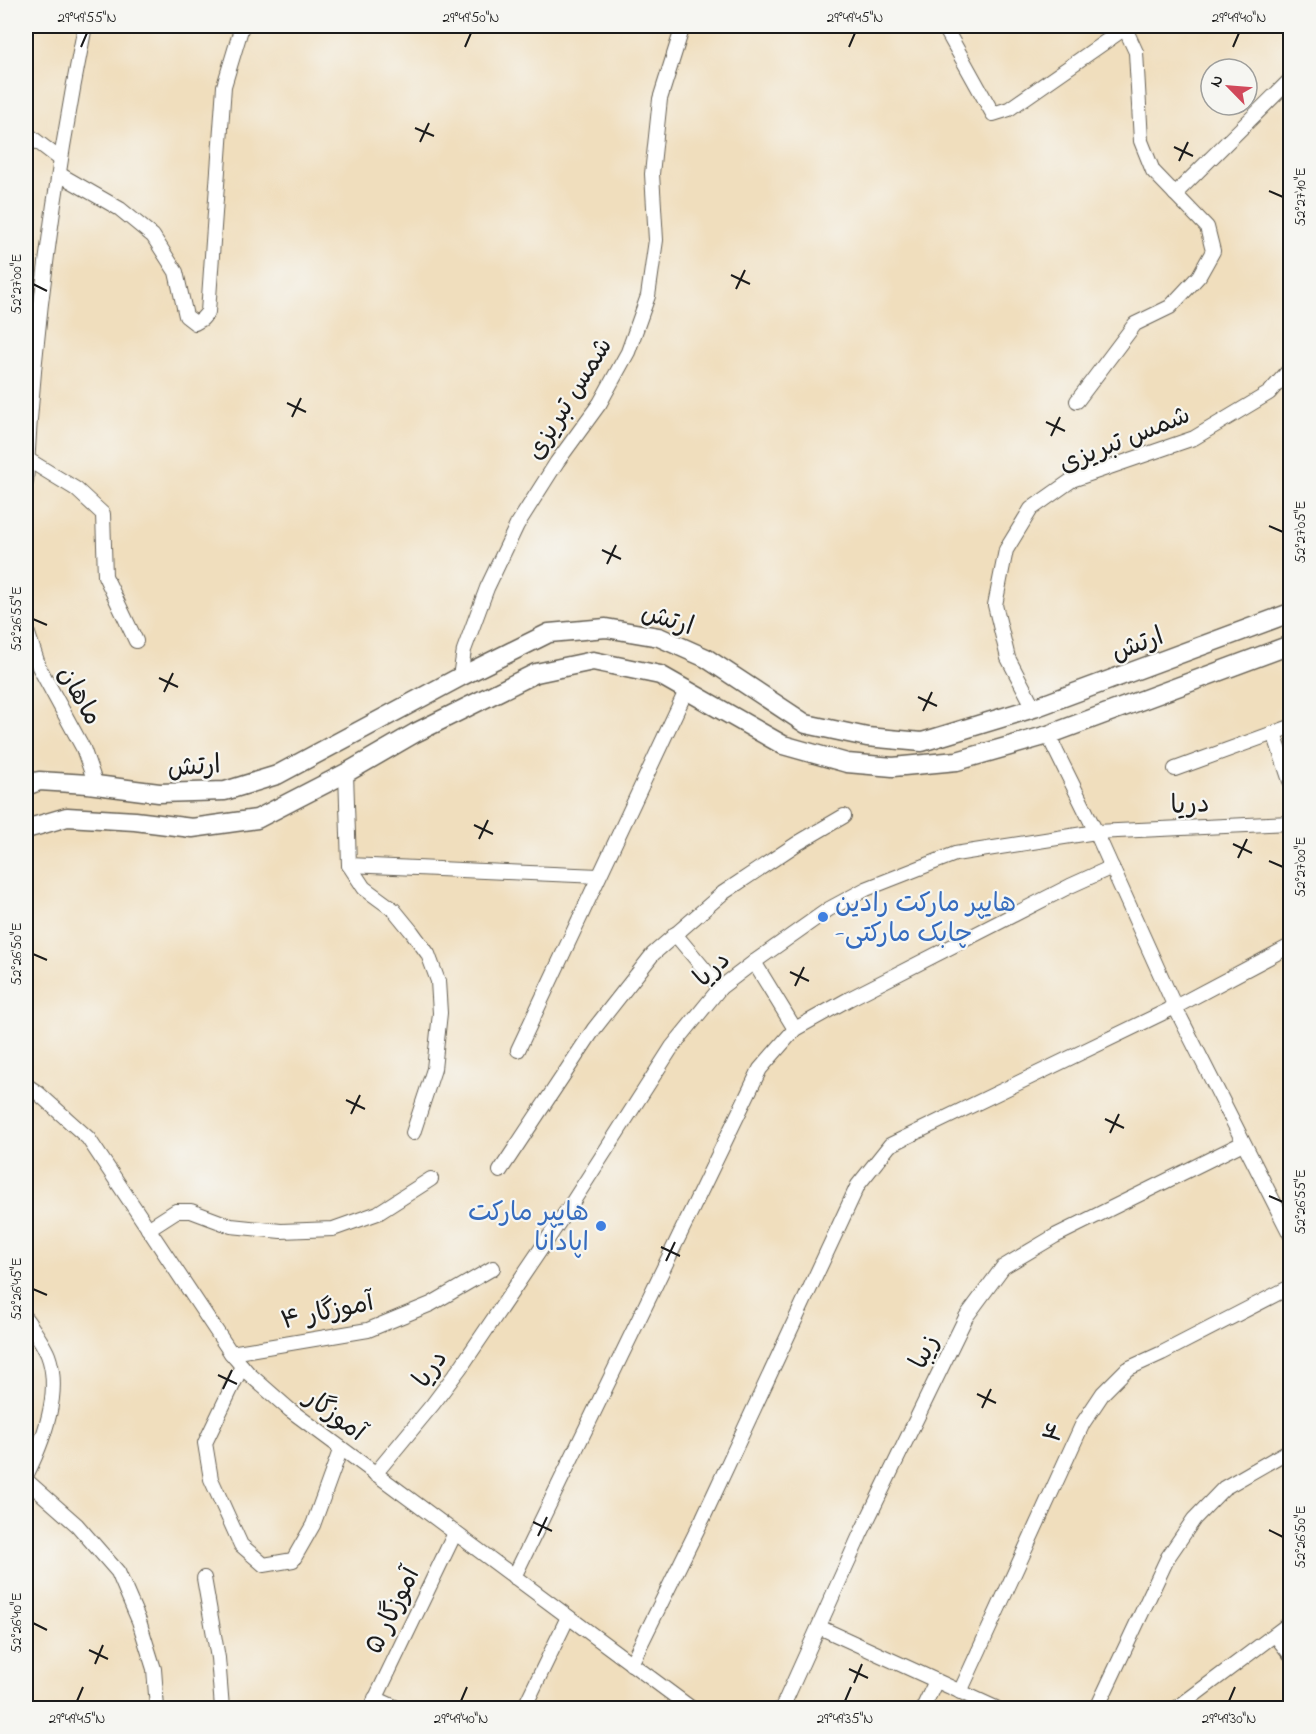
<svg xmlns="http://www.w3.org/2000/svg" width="1316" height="1734" font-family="'Indie Flower','Playpen Sans Arabic',sans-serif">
<rect width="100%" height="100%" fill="#f6f6f2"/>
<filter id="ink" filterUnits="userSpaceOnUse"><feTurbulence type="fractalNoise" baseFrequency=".0167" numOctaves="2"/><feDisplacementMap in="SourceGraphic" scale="12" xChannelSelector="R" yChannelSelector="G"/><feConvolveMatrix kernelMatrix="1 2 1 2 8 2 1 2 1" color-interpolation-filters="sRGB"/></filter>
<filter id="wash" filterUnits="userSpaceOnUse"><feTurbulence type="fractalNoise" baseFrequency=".008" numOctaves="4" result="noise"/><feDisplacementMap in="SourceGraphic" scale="24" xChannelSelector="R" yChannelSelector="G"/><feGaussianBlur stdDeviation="1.35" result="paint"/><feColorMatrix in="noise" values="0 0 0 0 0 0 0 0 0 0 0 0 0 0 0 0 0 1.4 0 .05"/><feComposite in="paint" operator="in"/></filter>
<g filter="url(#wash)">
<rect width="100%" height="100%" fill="#f0debd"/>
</g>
<g filter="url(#ink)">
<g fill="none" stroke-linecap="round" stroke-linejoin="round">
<g stroke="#666054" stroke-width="16">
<g id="street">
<path d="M944,26L993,114L1009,109L1128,26"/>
<path d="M26,133L60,159"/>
<path d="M59,174L120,209L153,236L176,272L186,316L195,323L202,319L208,312L224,86L242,26"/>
<path d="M1175,194L1290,80"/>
<path d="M1077,401L1135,324L1170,307L1199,276L1213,251L1207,227L1153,171L1141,141L1136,52L1124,26"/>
<path d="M27,459L76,489L103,514L105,576L136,641"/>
<path d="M26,482C34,328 55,176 85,26"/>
<path d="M26,628L39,667L83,748L96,785"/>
<path d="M460,677L464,650L487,588L517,525L557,462L600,403L628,352L648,296L656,240L652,174L660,99L683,26"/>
<path d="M1034,708L1008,658L995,605L1006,550L1031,509L1072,480L1194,438L1269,393L1290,369"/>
<path d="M1274,733L1290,781"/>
<path d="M1048,735L1096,832L1175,1007L1290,1234"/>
<path d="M1175,769L1290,727"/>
<path d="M346,773L349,865L364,888L394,910L412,932L428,954L438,981L440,1013L434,1069L413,1133"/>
<path d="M349,865L599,876"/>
<path d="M675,934L720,988"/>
<path d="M754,962L795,1029"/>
<path d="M518,1050L686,691"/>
<path d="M26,1085L38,1093L88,1138L231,1353L248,1373L290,1410L691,1708"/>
<path d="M500,1171L594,1029L653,954L723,893L798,843L844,816"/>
<path d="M148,1229L176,1211H191L231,1226L281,1231L333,1229L378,1213L431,1179"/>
<path d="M26,1319C33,1329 43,1343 48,1355C62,1393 43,1442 26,1476"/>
<path d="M231,1353L368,1330L431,1304L493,1268"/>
<path d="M242,1366L205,1443L211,1479L241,1545L264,1565L293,1560L313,1525L341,1448"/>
<path d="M375,1474L433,1404L463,1364L572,1203L672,1047L720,988L754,962L829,909L866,889L955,854L1096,832L1290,823"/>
<path d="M26,1480L77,1525L118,1572L139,1621L154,1669L157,1708"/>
<path d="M514,1577L760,1069L795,1029L849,999L1070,886L1112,867"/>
<path d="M204,1578L218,1658L222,1708"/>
<path d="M819,1627L996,1708"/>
<path d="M1275,1635L1290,1654"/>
<path d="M631,1664L703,1518L858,1185L890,1145L1175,1007L1290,946"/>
<path d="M960,1692L1083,1423L1103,1393L1127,1369L1162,1353L1290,1287"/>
<path d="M375,1698L397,1708"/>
<path d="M371,1708L455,1533"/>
<path d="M524,1708L568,1617"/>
<path d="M782,1708L860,1535L966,1317L1003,1267L1055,1236L1243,1143"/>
<path d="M923,1708L936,1681"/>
<path d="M1097,1708L1168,1557L1194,1519L1224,1488L1290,1450"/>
<path d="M1177,1708L1290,1623"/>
</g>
</g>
<g stroke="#666054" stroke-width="21">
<g id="secondary">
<path d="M26,786L39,781L88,784L159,793L225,791L277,775L460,677L549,633L606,628L659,637L706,658L806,724L867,737L922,742L1034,708L1290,613"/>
<path d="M26,829L67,817L135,821L192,828L257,819L346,773L415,733L536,673L593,661L660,675L783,745L847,763L893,767L957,761L1048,735L1290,645"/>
</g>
</g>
<use href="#street" stroke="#fff" stroke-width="14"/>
<use href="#secondary" stroke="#fff" stroke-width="18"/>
</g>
</g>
<path fill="none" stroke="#1c1c1c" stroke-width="2" d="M81,47L87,33M465,47L471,33M849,47L855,33M1233,47L1239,33M415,128L434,136M420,142L429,123M1174,147L1193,156M1179,161L1188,142M1269,191L1283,197M731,275L750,284M33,284L47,291M736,289L745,270M287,403L306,412M292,417L301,398M1046,422L1065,431M1051,436L1060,417M1269,526L1283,532M602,550L621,559M607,564L616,545M33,619L47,625M159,678L178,687M164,692L173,673M918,697L937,706M923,711L932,692M474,825L493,834M479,839L488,820M1233,844L1252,853M1238,858L1247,839M1269,861L1283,867M33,954L47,960M790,972L809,981M795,986L804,967M346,1100L365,1109M351,1114L360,1095M1105,1119L1124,1128M1110,1133L1119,1114M1269,1196L1283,1202M661,1247L680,1256M666,1261L675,1242M33,1289L47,1295M218,1375L237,1384M223,1389L232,1370M977,1394L996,1403M982,1408L991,1389M533,1522L552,1531M1269,1530L1283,1537M538,1536L547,1517M33,1623L47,1630M89,1650L108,1659M95,1664L103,1645M849,1669L868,1678M854,1683L862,1664M77,1701L83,1687M461,1701L467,1687M845,1701L851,1687M1229,1701L1235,1687"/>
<g fill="#3f7fe0" stroke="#f6f6f2" stroke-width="2">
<circle cx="823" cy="917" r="6"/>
<circle cx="601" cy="1226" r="6"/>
</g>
<g text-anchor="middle" stroke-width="4.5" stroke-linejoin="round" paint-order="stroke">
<g font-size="26" fill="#1c1c1c" stroke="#f6f6f2">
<text transform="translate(568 398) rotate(-58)" y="9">شمس تبریزی</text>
<text transform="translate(1124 438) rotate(-22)" y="9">شمس تبریزی</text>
<text transform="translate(668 618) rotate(18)" y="9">ارتش</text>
<text transform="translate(1137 643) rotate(-20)" y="9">ارتش</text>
<text transform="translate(81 695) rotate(61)" y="9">ماهان</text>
<text transform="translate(194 765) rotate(-4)" y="9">ارتش</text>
<text transform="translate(1190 803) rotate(-3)" y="9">دریا</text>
<text transform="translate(711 968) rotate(-43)" y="9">دریا</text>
<text transform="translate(327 1310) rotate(-12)" y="9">آموزگار ۴</text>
<text transform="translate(923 1351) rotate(-64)" y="9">زیبا</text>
<text transform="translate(429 1368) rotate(-54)" y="9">دریا</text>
<text transform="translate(336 1414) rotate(37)" y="9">آموزگار</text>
<text transform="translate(1053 1432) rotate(-65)" y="9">۴</text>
<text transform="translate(391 1610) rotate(-64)" y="9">آموزگار ۵</text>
</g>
<g font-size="26" fill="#366cbe" stroke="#f6f6f2" text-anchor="start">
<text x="835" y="911">هایپر مارکت رادین<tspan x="835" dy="30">-چابک مارکتی</tspan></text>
<text x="589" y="1220" text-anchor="end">هایپر مارکت<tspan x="589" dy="30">اپادانا</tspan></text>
</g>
</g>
<rect width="1316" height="1734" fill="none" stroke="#f6f6f2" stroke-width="66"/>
<g transform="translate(1229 87) rotate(295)"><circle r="28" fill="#f6f6f2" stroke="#9f9f9c" stroke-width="1.5"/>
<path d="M0-4.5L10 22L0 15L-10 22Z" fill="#d1495b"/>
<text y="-9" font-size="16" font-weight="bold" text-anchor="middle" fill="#1c1c1c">N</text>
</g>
<rect x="33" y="33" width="1250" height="1668" fill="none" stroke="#1c1c1c" stroke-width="2"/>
<g font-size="15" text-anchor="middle" fill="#1c1c1c">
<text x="87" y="22">29°49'55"N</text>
<text x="471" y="22">29°49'50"N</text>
<text x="855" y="22">29°49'45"N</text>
<text x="1239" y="22">29°49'40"N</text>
<text transform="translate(1300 197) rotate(-90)" y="5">52°27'10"E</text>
<text transform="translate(16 284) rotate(-90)" y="5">52°27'00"E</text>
<text transform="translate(1300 532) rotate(-90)" y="5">52°27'05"E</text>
<text transform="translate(16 619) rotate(-90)" y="5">52°26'55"E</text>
<text transform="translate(1300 867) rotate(-90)" y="5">52°27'00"E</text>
<text transform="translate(16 954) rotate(-90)" y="5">52°26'50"E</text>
<text transform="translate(1300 1202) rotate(-90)" y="5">52°26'55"E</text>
<text transform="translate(16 1289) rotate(-90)" y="5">52°26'45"E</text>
<text transform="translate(1300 1537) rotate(-90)" y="5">52°26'50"E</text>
<text transform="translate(16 1623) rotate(-90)" y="5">52°26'40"E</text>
<text x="77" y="1723">29°49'45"N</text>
<text x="461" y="1723">29°49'40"N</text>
<text x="845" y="1723">29°49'35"N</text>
<text x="1229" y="1723">29°49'30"N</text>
</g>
</svg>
